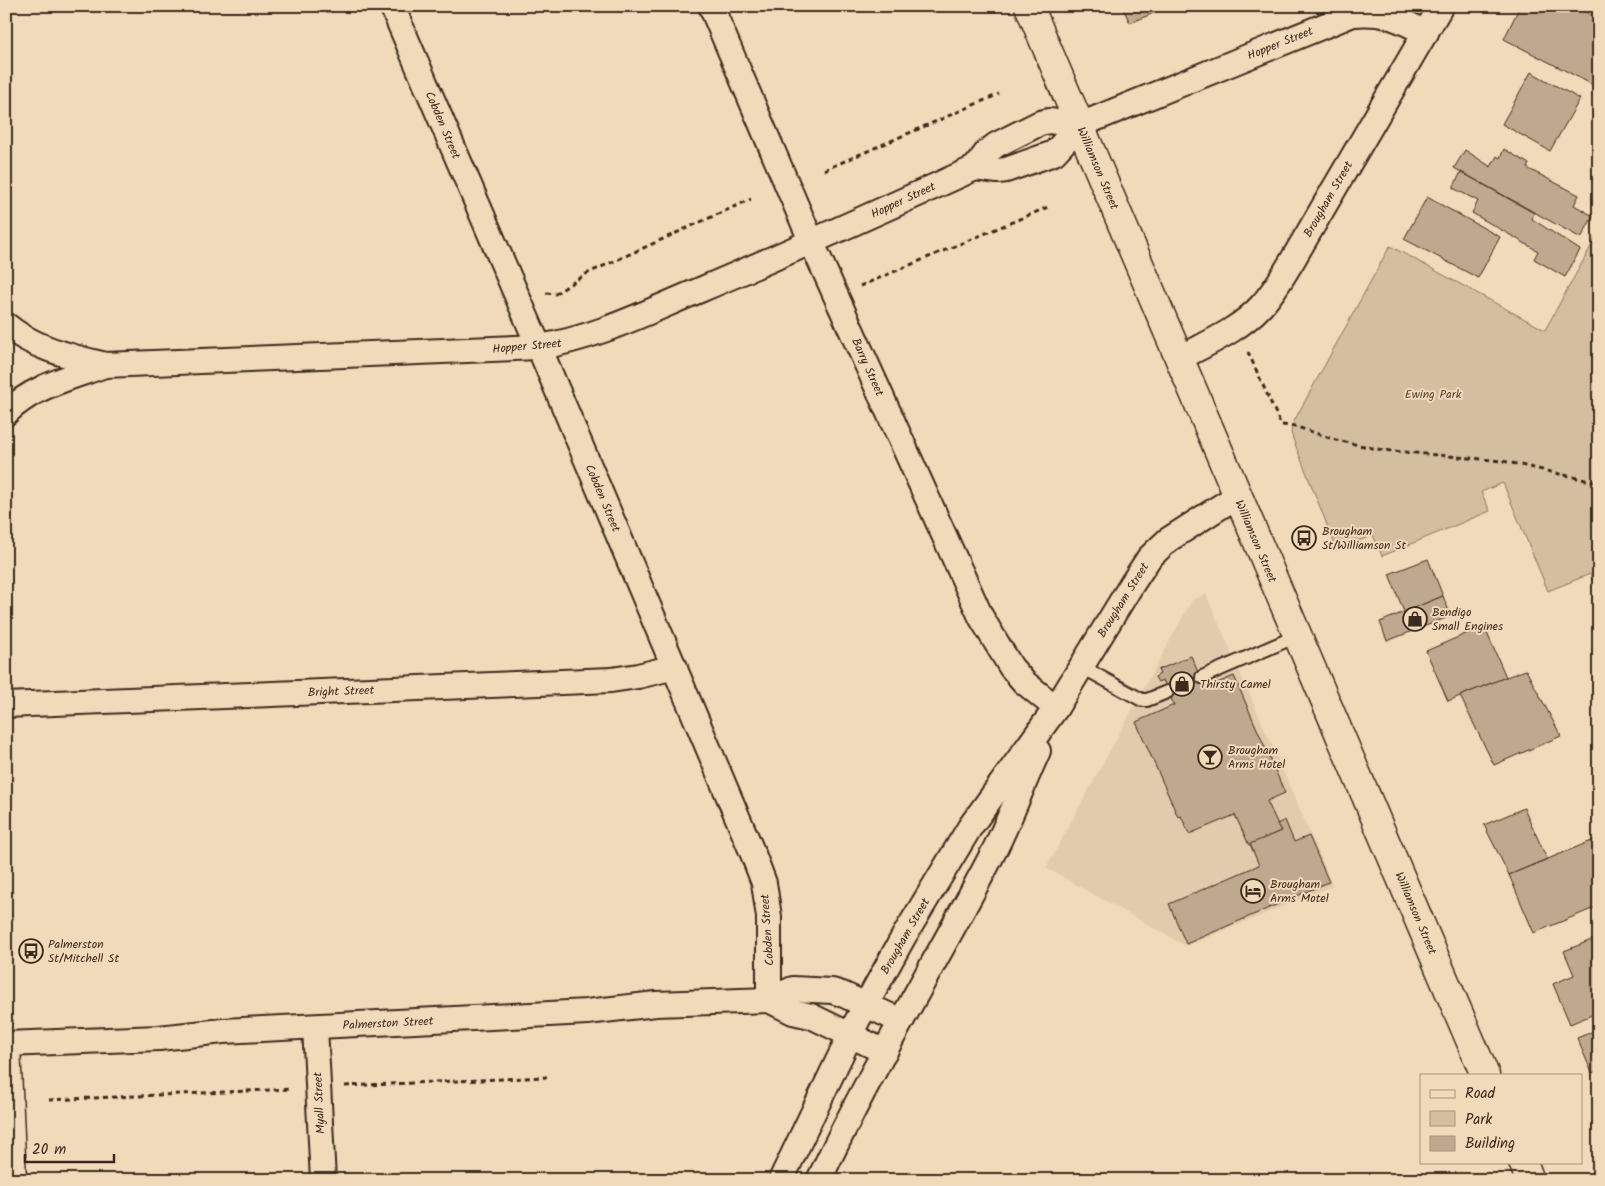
<svg xmlns="http://www.w3.org/2000/svg" width="1605" height="1186" font-family="Kalam,sans-serif">
<rect width="100%" height="100%" fill="#f1dab9"/>
<filter id="ink" filterUnits="userSpaceOnUse"><feTurbulence type="fractalNoise" baseFrequency=".02" numOctaves="2"/><feDisplacementMap in="SourceGraphic" scale="10" xChannelSelector="R" yChannelSelector="G"/><feConvolveMatrix kernelMatrix="1 2 1 2 8 2 1 2 1" color-interpolation-filters="sRGB"/></filter>
<g filter="url(#ink)">
<path fill="#e2cbac" d="M1206,594L1333,886L1186,946L1046,868L1192,600Z"/>
<path fill="#d3bea0" stroke="#87745f" d="M1599,232V596L1590,574L1548,591L1503,483L1481,492L1490,511L1382,556L1373,535L1337,550L1293,439L1291,432L1293,423L1390,246L1545,330Z"/>
<g fill="#bfa98e" stroke="#3b2a1e">
<path d="M1122,6H1153L1156,12L1130,23Z"/>
<path d="M1520,6H1573L1599,19V88L1504,39Z"/>
<path d="M1531,72L1580,99L1550,151L1502,124Z"/>
<path d="M1504,149L1529,164L1527,168L1579,195L1574,205L1593,216L1581,238L1454,168L1465,150L1491,167L1497,156L1500,158Z"/>
<path d="M1461,172L1534,213L1532,219L1580,250L1565,277L1534,259L1538,251L1472,213L1478,201L1453,188Z"/>
<path d="M1427,197L1500,237L1478,278L1404,239Z"/>
<path d="M1428,559L1443,596L1404,612L1389,574Z"/>
<path d="M1443,596L1451,616L1387,641L1380,622Z"/>
<path d="M1484,626L1506,677L1448,701L1426,651Z"/>
<path d="M1191,656L1205,688L1234,676L1285,793L1267,801L1281,831L1249,845L1235,815L1189,834L1181,816L1178,817L1136,722L1174,705L1163,680L1158,682L1155,677L1160,674L1158,670Z"/>
<path d="M1526,670L1561,736L1494,765L1460,696L1506,677Z"/>
<path d="M1524,808L1547,859L1509,875L1484,825Z"/>
<path d="M1285,820L1294,842L1309,836L1329,882L1186,944L1169,904L1259,865L1250,844L1281,831L1277,824Z"/>
<path d="M1599,838V906L1534,933L1509,875Z"/>
<path d="M1594,939L1599,951V1012L1570,1024L1553,984L1574,975L1564,951Z"/>
<path d="M1599,1029V1070L1592,1073L1577,1038Z"/>
</g>
<g fill="none" stroke-linecap="round" stroke-linejoin="round">
<g stroke="#3b2a1e" stroke-width="16">
<g id="lane">
<path d="M1082,667L1142,700H1147L1167,692"/>
<path d="M1202,677L1297,636"/>
</g>
</g>
<g stroke="#3b2a1e" stroke-width="28">
<g id="street">
<path d="M392,6L539,347L753,854L764,883L769,917V1000"/>
<path d="M711,6L812,243L981,617L1011,667L1024,682L1056,708"/>
<path d="M975,168L998,171L1006,170L1054,153L1080,125L1353,14C1386,11 1398,19 1426,33"/>
<path d="M6,325C35,349 70,356 105,365L539,347C596,338 647,312 700,290C792,251 883,210 975,168L987,152L996,145L1040,123L1049,121L1080,125"/>
<path d="M1180,358C1208,343 1239,330 1261,306C1274,292 1283,276 1292,261L1441,6"/>
<path d="M6,413C33,386 70,378 105,365"/>
<path d="M6,705L611,680L638,676L675,667"/>
<path d="M769,1000L793,1012L811,1016L885,1052"/>
<path d="M315,1027L323,1180"/>
<path d="M6,1044L159,1038L223,1031L587,1012L656,1004L769,1000L793,989L832,991L842,994L901,1021"/>
<path d="M781,1180L857,1021L904,936L970,827L1056,708L1132,584L1149,558L1168,540L1237,496"/>
<path d="M819,1180C871,1069 935,964 992,855C1009,822 1022,786 1038,751"/>
</g>
</g>
<g stroke="#3b2a1e" stroke-width="31">
<g id="secondary">
<path d="M1029,6C1181,363 1333,719 1485,1075"/>
<path d="M6,1047L12,1180"/>
<path d="M1523,1162L1530,1180"/>
</g>
</g>
<g stroke="#3b2a1e" stroke-width="3" stroke-dasharray="5 4" stroke-linecap="butt">
<path d="M824,170L999,94"/>
<path d="M860,286L1048,207"/>
<path d="M546,293L555,294L586,274L751,199"/>
<path d="M1248,352L1281,425L1294,426L1336,440L1382,450L1503,461L1599,483"/>
<path d="M345,1086L547,1077"/>
<path d="M49,1100L291,1089"/>
</g>
<use href="#lane" stroke="#f1dab9" stroke-width="12"/>
<use href="#street" stroke="#f1dab9" stroke-width="24"/>
<use href="#secondary" stroke="#f1dab9" stroke-width="28"/>
</g>
</g>
<defs>
<g id="bus-ring" transform="scale(1.25)"><circle r="9.5" fill="#f1dab9" stroke="#3b2a1e" stroke-width="1.5"/><path d="M-5-6H5V4H4V6H2V4H-2V6H-4V4H-5ZM-3.5-4V0h7V-4ZM-3.5 1.2v1.5H-2V1.2ZM2 1.2v1.5H3.5V1.2Z" fill="#3b2a1e"/></g>
<g id="shop-ring" transform="scale(1.25)"><circle r="9.5" fill="#f1dab9" stroke="#3b2a1e" stroke-width="1.5"/><path d="M-5-2.5h2.3a2.7 3.5 0 0 1 5.4 0H5L5.5 6h-11ZM-1.5-2.5h3a1.5 2.3 0 0 0-3 0Z" fill="#3b2a1e"/></g>
<g id="bar-ring" transform="scale(1.25)"><circle r="9.5" fill="#f1dab9" stroke="#3b2a1e" stroke-width="1.5"/><path d="M-6-5H6L.8 .8V4.5H3.5V6h-7V4.5H-.8V.8Z" fill="#3b2a1e"/></g>
<g id="hotel-ring" transform="scale(1.25)"><circle r="9.5" fill="#f1dab9" stroke="#3b2a1e" stroke-width="1.5"/><path d="M-6-4.5h1.5V1H6V5H4.5V3h-9V5H-6ZM-4 0a1.8 1.8 0 1 1 3.6 0ZM.5 0V-2.5h3Q6-2.5 6 0Z" fill="#3b2a1e"/></g>
</defs>
<g fill-rule="evenodd">
<use href="#bus-ring" x="1304" y="538"/>
<use href="#shop-ring" x="1415" y="619"/>
<use href="#shop-ring" x="1182" y="684"/>
<use href="#bar-ring" x="1210" y="757"/>
<use href="#hotel-ring" x="1253" y="891"/>
<use href="#bus-ring" x="31" y="951"/>
</g>
<g text-anchor="middle" stroke-width="4" stroke-linejoin="round" paint-order="stroke">
<g font-size="12" fill="#3b2a1e" stroke="#f1dab9">
<text transform="translate(1280 43) rotate(-22)" y="4">Hopper Street</text>
<text transform="translate(443 125) rotate(67)" y="4">Cobden Street</text>
<text transform="translate(1098 168) rotate(67)" y="4">Williamson Street</text>
<text transform="translate(1328 199) rotate(-60)" y="4">Brougham Street</text>
<text transform="translate(903 200) rotate(-25)" y="4">Hopper Street</text>
<text transform="translate(527 346) rotate(-5)" y="4">Hopper Street</text>
<text transform="translate(868 367) rotate(66)" y="4">Barry Street</text>
<text transform="translate(603 498) rotate(67)" y="4">Cobden Street</text>
<text transform="translate(1256 541) rotate(67)" y="4">Williamson Street</text>
<text transform="translate(1123 600) rotate(-58)" y="4">Brougham Street</text>
<text transform="translate(341 691) rotate(-2)" y="4">Bright Street</text>
<text transform="translate(1416 913) rotate(67)" y="4">Williamson Street</text>
<text transform="translate(767 930) rotate(-94)" y="4">Cobden Street</text>
<text transform="translate(905 936) rotate(-60)" y="4">Brougham Street</text>
<text transform="translate(388 1023) rotate(-3)" y="4">Palmerston Street</text>
<text transform="translate(319 1103) rotate(-93)" y="4">Myall Street</text>
</g>
<g font-size="12" fill="#524032" stroke="#f1dab9">
<text x="1433" y="398">Ewing Park</text>
</g>
<g font-size="12" fill="#3b2a1e" stroke="#f1dab9" text-anchor="start">
<text x="1322" y="535">Brougham<tspan x="1322" dy="14">St/Williamson St</tspan></text>
<text x="1432" y="616">Bendigo<tspan x="1432" dy="14">Small Engines</tspan></text>
<text x="1200" y="688">Thirsty Camel</text>
<text x="1228" y="754">Brougham<tspan x="1228" dy="14">Arms Hotel</tspan></text>
<text x="1270" y="888">Brougham<tspan x="1270" dy="14">Arms Motel</tspan></text>
<text x="48" y="948">Palmerston<tspan x="48" dy="14">St/Mitchell St</tspan></text>
</g>
</g>
<rect width="1605" height="1186" fill="none" stroke="#f1dab9" stroke-width="25"/>
<rect x="12" y="12" width="1580" height="1161" fill="none" stroke="#3b2a1e" stroke-width="2" filter="url(#ink)"/>
<rect x="1420" y="1074" width="162" height="90" fill="#f1dab9" stroke="#a8947b"/>
<rect x="1430" y="1090" width="25" height="8" fill="#f1dab9" stroke="#a8947b"/>
<text x="1465" y="1098" font-size="15" fill="#3b2a1e">Road</text>
<rect x="1430" y="1111" width="25" height="15" fill="#d3bea0" stroke="#a8947b"/>
<text x="1465" y="1124" font-size="15" fill="#3b2a1e">Park</text>
<rect x="1430" y="1136" width="25" height="15" fill="#bfa98e" stroke="#a8947b"/>
<text x="1465" y="1148" font-size="15" fill="#3b2a1e">Building</text>
<path d="M25 1154v8h89v-8" fill="none" stroke="#3b2a1e" stroke-width="2.5"/>
<text x="32" y="1154" font-size="15" fill="#3b2a1e" stroke="#f1dab9" stroke-width="4" paint-order="stroke">20 m</text>
</svg>
